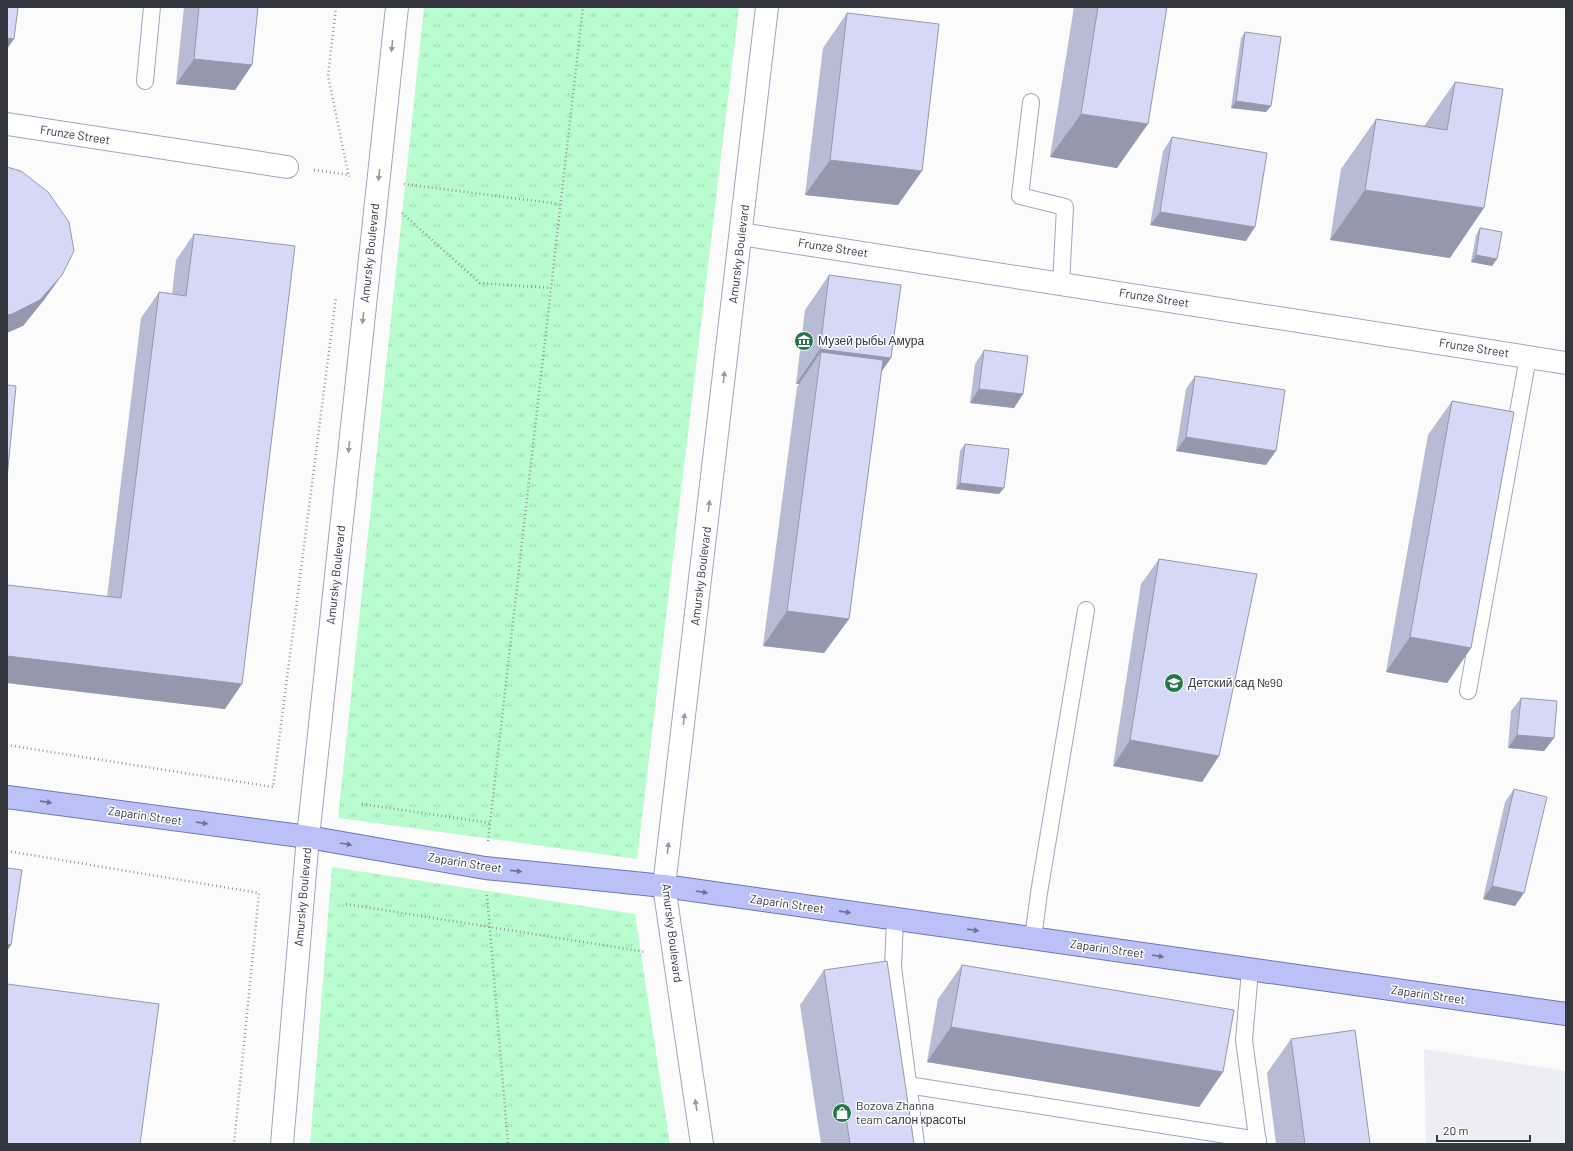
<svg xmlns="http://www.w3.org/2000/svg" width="1573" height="1151" font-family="Barlow,sans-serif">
<defs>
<pattern id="park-tufts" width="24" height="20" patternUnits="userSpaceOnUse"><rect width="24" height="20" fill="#b8fccf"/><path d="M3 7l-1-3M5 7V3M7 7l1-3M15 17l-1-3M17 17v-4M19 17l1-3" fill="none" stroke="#9fd9b3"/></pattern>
</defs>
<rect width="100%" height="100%" fill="#fbfbfb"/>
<path fill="#edeef5" d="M1424,1049L1566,1071V1144H1426Z"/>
<g fill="url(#park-tufts)">
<path d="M424,7H739L637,859L338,818Z"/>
<path d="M332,867L635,914L670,1144H310Z"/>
</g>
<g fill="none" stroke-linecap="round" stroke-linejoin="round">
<g stroke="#a1a5bf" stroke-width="18">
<g id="service">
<path d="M145,81L152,7"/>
<path d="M1031,102L1020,196L1065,207L1061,284"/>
<path d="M1468,691L1528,357"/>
<path d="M895,919L893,967L916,1144"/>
<path d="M1033,938L1039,893L1086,610"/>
<path d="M1250,970L1244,1040L1258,1144"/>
<path d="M908,1085L1258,1140"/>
</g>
</g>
<g stroke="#a1a5bf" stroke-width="24">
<path id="pedestrian" d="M144,145L287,167"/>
</g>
<g stroke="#a1a5bf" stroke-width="24">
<g id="minor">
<path d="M7,124L144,145"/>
<path d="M741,234L1566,363"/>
</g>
</g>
<g stroke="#a1a5bf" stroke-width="24">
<g id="tertiary">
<path d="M282,1144L308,837L397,7"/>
<path d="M702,1144L664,886L767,7"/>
</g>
</g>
<g stroke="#6e75b3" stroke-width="24">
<path id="primary" d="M7,797L308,837L485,868L664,886L1566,1014"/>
</g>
<g stroke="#97989d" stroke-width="2.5" stroke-dasharray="1 3" stroke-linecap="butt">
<path d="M336,7L328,76L349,177"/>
<path d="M314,170L350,175"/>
<path d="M404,184L559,204"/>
<path d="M402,213L480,283L550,288"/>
<path d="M7,745L273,787L336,297"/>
<path d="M362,804L490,823"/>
<path d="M488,841L583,7"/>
<path d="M7,851L259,893L234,1144"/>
<path d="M487,895L508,1144"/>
<path d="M346,904L646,952"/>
</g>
<use href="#service" stroke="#fff" stroke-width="16"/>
<use href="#pedestrian" stroke="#fff" stroke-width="22"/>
<use href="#minor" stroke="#fff" stroke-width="22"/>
<use href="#tertiary" stroke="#fff" stroke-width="22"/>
<use href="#primary" stroke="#bbc1f7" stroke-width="22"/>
</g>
<g fill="#b7bbd3">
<path d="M184,7H258L252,65L235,90L176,84Z"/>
<path d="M1074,7H1167L1117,168L1050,157Z"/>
<path d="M847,13L898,205L805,195L823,48Z"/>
<path d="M1245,32L1271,106L1266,112L1231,108L1241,38Z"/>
<path d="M1455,82L1450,258L1330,240L1341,169L1376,119L1424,126Z"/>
<path d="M1172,137L1246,241L1150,225L1163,151Z"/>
<path d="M1480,228L1492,266L1471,262L1476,235Z"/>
<path d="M194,234L225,709L7,683V585L107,597L141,318L159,292L172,294L176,260Z"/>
<path d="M829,275L881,372L849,619L824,653L763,646L797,387L799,384H796L805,310Z"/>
<path d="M984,350L1023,394L1014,408L970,403L975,364Z"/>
<path d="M1195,376L1266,465L1176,451L1186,389Z"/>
<path d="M1452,401L1471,648L1447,683L1386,672L1428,435Z"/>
<path d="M965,444L999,494L956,489L960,451Z"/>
<path d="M1159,559L1219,756L1202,782L1113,766L1141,584Z"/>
<path d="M1521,698L1554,738L1544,751L1508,748L1511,711Z"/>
<path d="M1514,789L1515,906L1483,899L1505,802Z"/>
<path d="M962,965L1223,1072L1199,1107L927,1062L938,999Z"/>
<path d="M824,970L914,1144H821L800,1005Z"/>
<path d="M1291,1039L1370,1144H1276L1267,1073Z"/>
</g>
<g fill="#9598ac">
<path d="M7,38L14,39L7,49Z"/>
<path d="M194,59L252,65L235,90L176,84Z"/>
<path d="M1236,101L1271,106L1266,112L1231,108Z"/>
<path d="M1081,114L1148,124L1117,168L1050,157Z"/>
<path d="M830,160L922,171L898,205L805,195Z"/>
<path d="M1365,190L1484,208L1450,258L1330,240Z"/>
<path d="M1160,212L1255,227L1246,241L1150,225Z"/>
<path d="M1476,255L1497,259L1492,266L1471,262Z"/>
<path d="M62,275L44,300L23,326L7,333V315Z"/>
<path d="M820,349L891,358L867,393L821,352L799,384H796Z"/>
<path d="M979,389L1023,394L1014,408L970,403Z"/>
<path d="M1186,437L1276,451L1266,465L1176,451Z"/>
<path d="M960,483L1004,488L999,494L956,489Z"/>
<path d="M787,611L849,619L824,653L763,646Z"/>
<path d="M1410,637L1471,648L1447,683L1386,672Z"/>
<path d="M7,656L242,684L225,709L7,683Z"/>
<path d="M1517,735L1554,738L1544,751L1508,748Z"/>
<path d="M1130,740L1219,756L1202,782L1113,766Z"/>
<path d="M1492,886L1524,893L1515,906L1483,899Z"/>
<path d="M7,944L11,945L7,951Z"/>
<path d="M951,1027L1223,1072L1199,1107L927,1062Z"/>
</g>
<g fill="#d5d9f5" stroke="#9598ac">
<path d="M7,7H18L14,39L7,38Z"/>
<path d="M199,7H258L252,65L194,59Z"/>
<path d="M1098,7H1167L1148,124L1081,114Z"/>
<path d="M847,13L939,24L922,171L830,160Z"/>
<path d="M1245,32L1281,37L1271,106L1236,101Z"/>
<path d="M1455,82L1503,89L1484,208L1365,190L1376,119L1447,130Z"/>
<path d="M1172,137L1267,153L1255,227L1160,212Z"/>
<path d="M7,167L21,171L48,192L69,222L74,251L62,275L40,300L12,314L7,315Z"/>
<path d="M1480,228L1502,232L1497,259L1476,255Z"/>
<path d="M194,234L295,246L242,684L7,656V585L121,598L159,292L186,296Z"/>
<path d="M829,275L901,285L891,358L820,349Z"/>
<path d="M984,350L1028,356L1023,394L979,389Z"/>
<path d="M821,352L883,360L849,619L787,611Z"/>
<path d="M1195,376L1285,390L1276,451L1186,437Z"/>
<path d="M7,385L16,386L7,478Z"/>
<path d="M1452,401L1514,412L1471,648L1410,637Z"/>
<path d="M965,444L1009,449L1004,488L960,483Z"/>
<path d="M1159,559L1257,574L1219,756L1130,740Z"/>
<path d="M1521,698L1557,701L1554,738L1517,735Z"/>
<path d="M1514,789L1547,797L1524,893L1492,886Z"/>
<path d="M7,868L22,870L11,945L7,944Z"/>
<path d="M887,961L914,1144H850L824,970Z"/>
<path d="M962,965L1234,1010L1223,1072L951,1027Z"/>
<path d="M7,984L159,1004L140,1144H7Z"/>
<path d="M1355,1030L1370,1144H1305L1291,1039Z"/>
</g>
<defs><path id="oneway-solid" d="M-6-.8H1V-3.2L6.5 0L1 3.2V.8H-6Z"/></defs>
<g fill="#999a9f">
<use href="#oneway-solid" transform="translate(392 46) rotate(96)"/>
<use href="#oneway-solid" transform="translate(379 175) rotate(96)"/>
<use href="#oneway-solid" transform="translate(363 318) rotate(96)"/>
<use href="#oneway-solid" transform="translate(724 377) rotate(-83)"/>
<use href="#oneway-solid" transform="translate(349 447) rotate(96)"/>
<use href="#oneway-solid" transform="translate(709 506) rotate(-83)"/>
<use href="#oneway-solid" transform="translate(684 719) rotate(-83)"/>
<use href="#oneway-solid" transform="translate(668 848) rotate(-83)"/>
<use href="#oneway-solid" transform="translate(696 1105) rotate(-99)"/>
</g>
<g fill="#707492">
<use href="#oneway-solid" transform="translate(46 802) rotate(8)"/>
<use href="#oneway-solid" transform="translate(202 823) rotate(8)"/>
<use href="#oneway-solid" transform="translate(346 844) rotate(10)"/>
<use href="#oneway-solid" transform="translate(516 871) rotate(6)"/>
<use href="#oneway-solid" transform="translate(702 892) rotate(8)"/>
<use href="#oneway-solid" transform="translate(845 912) rotate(8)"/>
<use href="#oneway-solid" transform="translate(973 930) rotate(8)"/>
<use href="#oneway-solid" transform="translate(1158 956) rotate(8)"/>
</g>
<defs>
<g id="museum-disc" transform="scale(1)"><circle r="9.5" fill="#237749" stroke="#fff"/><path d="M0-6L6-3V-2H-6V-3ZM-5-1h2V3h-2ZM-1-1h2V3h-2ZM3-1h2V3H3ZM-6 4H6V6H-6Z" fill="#fff"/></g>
<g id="school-disc" transform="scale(1)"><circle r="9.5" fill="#237749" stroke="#fff"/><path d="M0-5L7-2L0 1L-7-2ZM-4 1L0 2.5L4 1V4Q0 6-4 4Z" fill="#fff"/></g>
<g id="shop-disc" transform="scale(1)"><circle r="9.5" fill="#237749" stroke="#fff"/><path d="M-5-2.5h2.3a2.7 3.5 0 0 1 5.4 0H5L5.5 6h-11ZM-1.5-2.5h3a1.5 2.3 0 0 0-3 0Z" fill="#fff"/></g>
</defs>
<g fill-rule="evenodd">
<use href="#museum-disc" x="804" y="341"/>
<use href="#school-disc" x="1174" y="683"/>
<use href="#shop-disc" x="842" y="1113"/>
</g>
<g text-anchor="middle" stroke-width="3" stroke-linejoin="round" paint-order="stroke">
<g font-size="12" fill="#33353f" stroke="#fff">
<text transform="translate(75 135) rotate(9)" y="4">Frunze Street</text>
<text transform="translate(833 248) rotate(9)" y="4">Frunze Street</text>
<text transform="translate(370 253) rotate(-84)" y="4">Amursky Boulevard</text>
<text transform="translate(739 254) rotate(-83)" y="4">Amursky Boulevard</text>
<text transform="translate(1154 298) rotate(9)" y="4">Frunze Street</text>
<text transform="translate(1474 348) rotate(9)" y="4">Frunze Street</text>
<text transform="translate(336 575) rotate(-84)" y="4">Amursky Boulevard</text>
<text transform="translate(701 576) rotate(-83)" y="4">Amursky Boulevard</text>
<text transform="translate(145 816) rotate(8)" y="4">Zaparin Street</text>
<text transform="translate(465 863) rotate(9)" y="4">Zaparin Street</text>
<text transform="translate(303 897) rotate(-85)" y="4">Amursky Boulevard</text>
<text transform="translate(787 904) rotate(8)" y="4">Zaparin Street</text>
<text transform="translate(672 933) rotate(83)" y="4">Amursky Boulevard</text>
<text transform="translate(1107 949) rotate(8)" y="4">Zaparin Street</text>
<text transform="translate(1428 995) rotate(8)" y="4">Zaparin Street</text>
</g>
<g font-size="12" fill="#33353f" stroke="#fff" text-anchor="start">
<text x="818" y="345">Музей рыбы Амура</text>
<text x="1188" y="687">Детский сад №90</text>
<text x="856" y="1110">Bozova Zhanna<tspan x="856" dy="14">team салон красоты</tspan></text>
</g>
</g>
<rect width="1573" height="1151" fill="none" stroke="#33353f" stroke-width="16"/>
<path d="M1437 1135v6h93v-6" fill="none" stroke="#33353f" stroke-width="2"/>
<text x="1443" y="1135" font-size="12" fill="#33353f" stroke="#ffffff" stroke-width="3" paint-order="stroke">20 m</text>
</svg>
